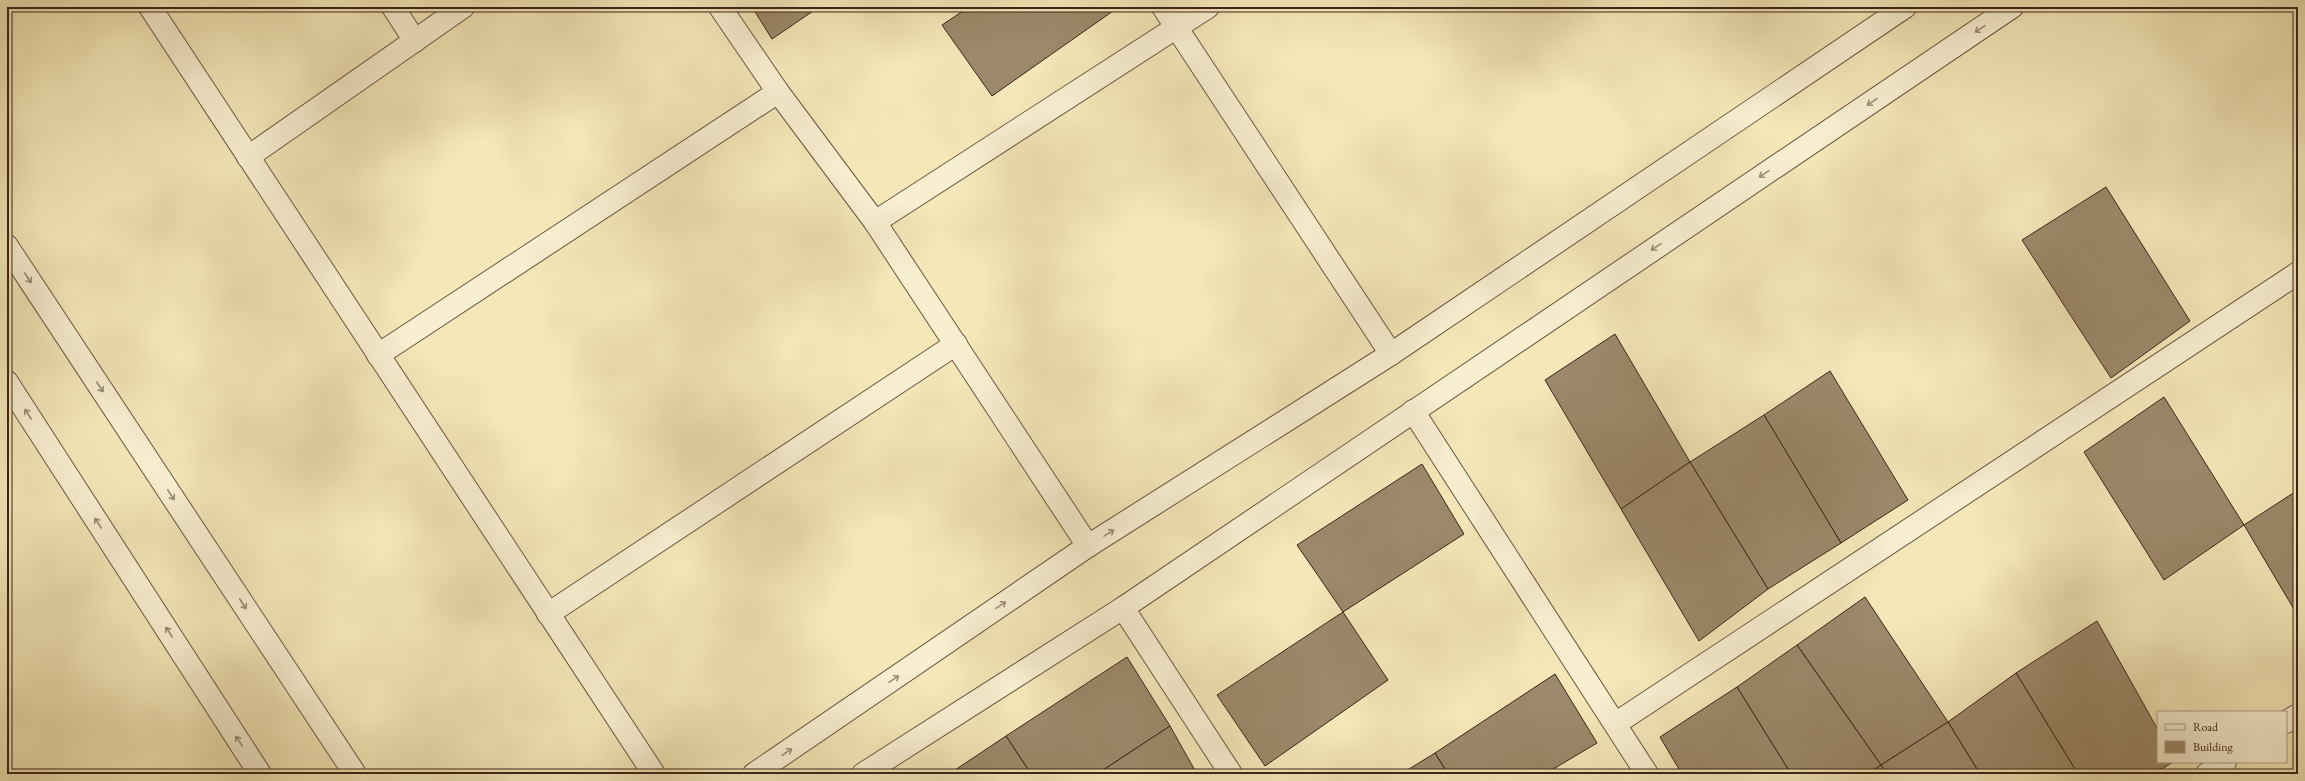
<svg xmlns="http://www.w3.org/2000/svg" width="2305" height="781" font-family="'EB Garamond',serif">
<rect width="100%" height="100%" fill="#f4e7b8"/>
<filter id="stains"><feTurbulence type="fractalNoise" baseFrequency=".005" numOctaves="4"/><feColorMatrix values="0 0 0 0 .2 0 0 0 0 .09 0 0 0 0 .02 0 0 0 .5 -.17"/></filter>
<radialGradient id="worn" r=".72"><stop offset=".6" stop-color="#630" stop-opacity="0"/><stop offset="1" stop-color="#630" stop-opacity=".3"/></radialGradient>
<g fill="#9c896b" stroke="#3c2418">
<path d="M752,7H819L772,39Z"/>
<path d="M969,7H1110L1113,11L992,96L942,25Z"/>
<path d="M2106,187L2190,321L2111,378L2022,240Z"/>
<path d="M1615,334L1690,462L1621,509L1545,380Z"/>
<path d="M1830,371L1908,500L1841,543L1764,415Z"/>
<path d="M2164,397L2244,525L2164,580L2084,452Z"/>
<path d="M1764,415L1841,543L1768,589L1690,462Z"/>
<path d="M1690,462L1768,589L1699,641L1621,509Z"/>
<path d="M1422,464L1464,534L1343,612L1297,545Z"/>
<path d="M2298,490V616L2244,525Z"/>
<path d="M1865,597L1948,722L1881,765L1797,645Z"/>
<path d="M1343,612L1388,680L1265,766L1217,695Z"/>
<path d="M2097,621L2158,730V762H2173L2154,774H2078L2016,673Z"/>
<path d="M1797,645L1881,765L1868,774H1791L1737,687Z"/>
<path d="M1127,657L1170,726L1097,774H1031L1006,736Z"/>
<path d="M2016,673L2078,774H1980L1948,722Z"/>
<path d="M1555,674L1597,743L1545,774H1448L1435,753Z"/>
<path d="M1737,687L1791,774H1682L1660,737Z"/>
<path d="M1948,722L1980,774H1887L1881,765Z"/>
<path d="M1170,726L1197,774H1097Z"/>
<path d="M1006,736L1031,774H949Z"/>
<path d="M1435,753L1448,774H1401Z"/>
<path d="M1881,765L1887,774H1868Z"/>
</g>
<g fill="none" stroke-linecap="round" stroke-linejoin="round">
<g stroke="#6a5540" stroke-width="24">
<g id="minor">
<path d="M150,7L654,774"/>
<path d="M393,7L415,41"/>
<path d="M720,7L778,92L875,222L1088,546"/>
<path d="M1163,7L1391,354"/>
<path d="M248,157L463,7"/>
<path d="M875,222L1208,7"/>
<path d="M7,246L355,774"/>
<path d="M378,355L778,92"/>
<path d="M7,382L260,774"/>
<path d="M1413,411L1647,774"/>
<path d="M1123,608L1231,774"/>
<path d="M548,614L956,344"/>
<path d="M2286,722L2298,715"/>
<path d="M1615,724L2298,273"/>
<path d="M754,774L1088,546L1391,354L1905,7"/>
<path d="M863,774L1123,608L2012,7"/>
<path d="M2207,774L2225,762"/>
</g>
</g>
<use href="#minor" stroke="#f8efd1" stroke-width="22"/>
</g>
<defs><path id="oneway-shaft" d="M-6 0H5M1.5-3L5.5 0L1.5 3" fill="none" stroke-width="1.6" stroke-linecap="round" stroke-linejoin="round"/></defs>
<g stroke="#9a8a74">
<use href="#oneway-shaft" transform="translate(1980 29) rotate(146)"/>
<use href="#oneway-shaft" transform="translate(1872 102) rotate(146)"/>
<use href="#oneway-shaft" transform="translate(1764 174) rotate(146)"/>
<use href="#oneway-shaft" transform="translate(1656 247) rotate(146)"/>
<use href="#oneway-shaft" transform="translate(28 278) rotate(57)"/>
<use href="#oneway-shaft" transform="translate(100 387) rotate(57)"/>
<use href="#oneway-shaft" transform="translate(28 414) rotate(-123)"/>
<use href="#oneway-shaft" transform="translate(171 495) rotate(57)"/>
<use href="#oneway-shaft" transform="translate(98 523) rotate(-123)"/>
<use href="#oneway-shaft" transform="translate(1109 533) rotate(-32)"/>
<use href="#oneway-shaft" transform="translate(243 604) rotate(57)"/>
<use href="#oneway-shaft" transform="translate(1001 605) rotate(-34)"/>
<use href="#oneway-shaft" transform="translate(169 632) rotate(-123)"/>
<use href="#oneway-shaft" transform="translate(894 679) rotate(-34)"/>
<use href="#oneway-shaft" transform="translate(239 741) rotate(-123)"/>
<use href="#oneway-shaft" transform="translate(787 752) rotate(-34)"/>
</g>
<rect width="2305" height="781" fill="none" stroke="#f4e7b8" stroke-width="24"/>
<rect x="8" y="8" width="2289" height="765" fill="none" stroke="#3c2418" stroke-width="2"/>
<rect x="12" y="12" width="2281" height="757" fill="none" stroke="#3c2418"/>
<rect x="2157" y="711" width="130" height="52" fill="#f8efd1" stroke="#ad9e87"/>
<rect x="2165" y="724" width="20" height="6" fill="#f8efd1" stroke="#ad9e87"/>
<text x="2193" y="731" font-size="12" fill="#3c2418">Road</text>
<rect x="2165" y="741" width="20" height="12" fill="#9c896b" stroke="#ad9e87"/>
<text x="2193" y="751" font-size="12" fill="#3c2418">Building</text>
<rect width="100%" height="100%" filter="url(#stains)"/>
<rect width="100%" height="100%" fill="url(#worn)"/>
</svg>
